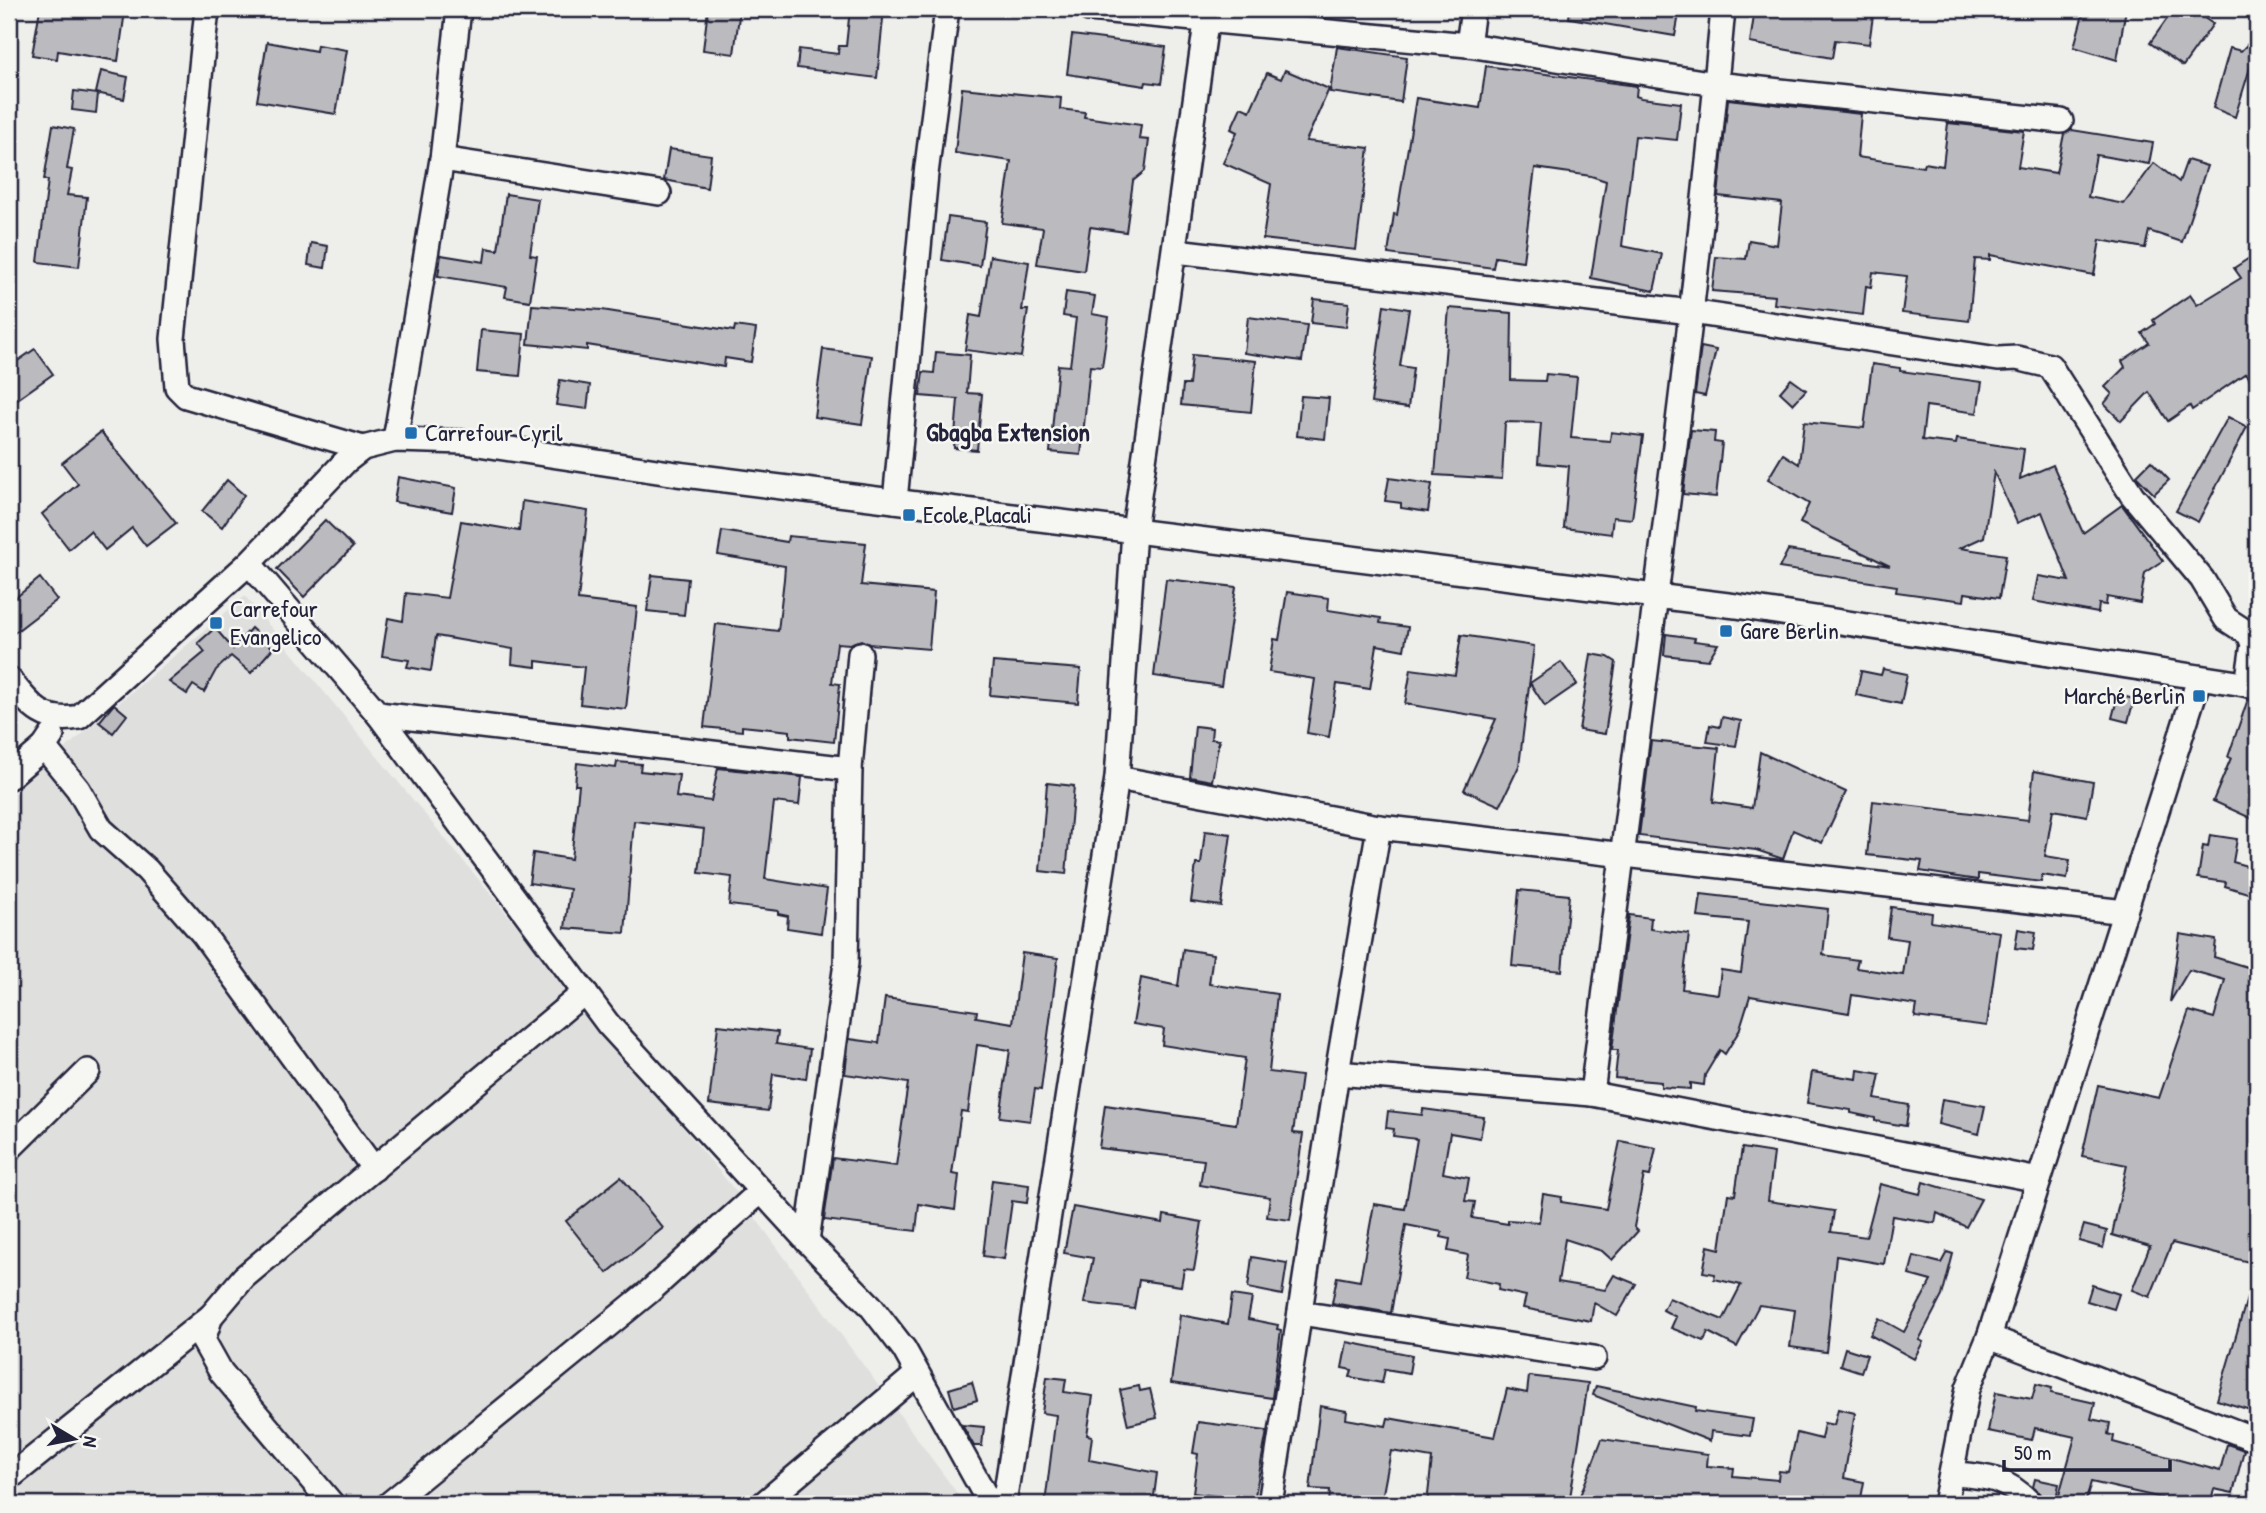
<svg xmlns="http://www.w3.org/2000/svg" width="2266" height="1513" font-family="'Patrick Hand',sans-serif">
<rect width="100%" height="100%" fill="#eeeeeb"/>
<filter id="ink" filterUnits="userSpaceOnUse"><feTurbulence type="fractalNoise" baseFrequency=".0143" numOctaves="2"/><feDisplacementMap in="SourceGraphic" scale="14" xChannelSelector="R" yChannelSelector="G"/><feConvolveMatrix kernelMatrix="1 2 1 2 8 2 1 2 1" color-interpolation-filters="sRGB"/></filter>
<g filter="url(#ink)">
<path fill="#dfdfde" d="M245,596L738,1194L965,1504H9V796Z"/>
<g fill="#bbbbbf" stroke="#22223b" stroke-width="2">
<path d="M40,9L125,11L118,61L58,51L57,59L32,55Z"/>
<path d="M708,9H740L734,54L703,50Z"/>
<path d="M850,9H884L877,78L797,68L799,49L838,54L839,46H846Z"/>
<path d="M1570,9H1680L1675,36L1569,18Z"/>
<path d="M1755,9H1874L1869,44L1835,40L1832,58L1750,43Z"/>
<path d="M2088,9H2126L2117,60L2074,47L2083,14Z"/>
<path d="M2174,9H2191L2213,24L2183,66L2150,43Z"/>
<path d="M1072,35L1166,47L1161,84L1146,82L1145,86L1067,74Z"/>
<path d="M2257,35V45L2235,117L2213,108L2230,48L2241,51Z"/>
<path d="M267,42L316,51L317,45L347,50L336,114L257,101Z"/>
<path d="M1337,47L1407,57L1401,102L1330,92Z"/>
<path d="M1486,66L1637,86L1636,96L1641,98L1681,103L1677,140L1635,136L1622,246L1662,254L1654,291L1591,278L1606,181L1591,176L1535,168L1523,261L1495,257L1493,268L1388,254L1394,214L1397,215L1416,98L1480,108Z"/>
<path d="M1285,70L1329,89L1306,141L1369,148L1356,250L1263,239L1271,184L1223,163L1237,132L1231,129L1241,107L1250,111L1267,73L1281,79Z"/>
<path d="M101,71L128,77L124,99L96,93Z"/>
<path d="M962,88L1061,98L1060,109L1085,112L1084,117L1141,125L1139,139L1149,140L1145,171L1133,181L1126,232L1090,227L1084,271L1037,264L1043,228L1002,223L1011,161L955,153Z"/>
<path d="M74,91L98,94L96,113L72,110Z"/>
<path d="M1728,99L1861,114L1857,157L1923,167L1924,163L1943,166L1948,123L2024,131L2018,167L2056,173L2064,134L2072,130L2153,143L2149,164L2096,155L2088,197L2124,204L2154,163L2179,182L2187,160L2207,166L2182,242L2149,231L2145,248L2100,240L2094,275L1990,255V260L1975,259L1969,321L1902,313L1907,276L1873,272L1871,287L1866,286L1863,315L1774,304L1775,296L1712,291L1716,257L1746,259L1749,240L1777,245L1782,203L1718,196Z"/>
<path d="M53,125L74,129L67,169L72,170L67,195L87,197L79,267L38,262L48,180H44Z"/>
<path d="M669,149L711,155L707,188L664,180Z"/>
<path d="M506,194L538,199L530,255L537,256L530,301L505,297L507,287L438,276L441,255L484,262L486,248L498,250Z"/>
<path d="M948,217L986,222L980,266L942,260Z"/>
<path d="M311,243L328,246L325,268L308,265Z"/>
<path d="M2257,253V390L2246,373L2192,410L2190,406L2168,421L2149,392L2121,421L2104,404L2112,394L2105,387L2125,367L2122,361L2149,343L2142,333L2155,324L2153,320L2190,295L2197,305L2241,278L2234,268Z"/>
<path d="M990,256L1029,262L1022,310H1028L1021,357L965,350L970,315L981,317Z"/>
<path d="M1066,292L1095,296L1092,314L1109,317L1102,367L1090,366L1081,455L1050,452L1058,365L1070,366L1076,318L1063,316Z"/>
<path d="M1314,299L1349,303L1346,327L1311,323Z"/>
<path d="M532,305L602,310L734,331L735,326L756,329L751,362L725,358L724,367L587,345V350L528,344Z"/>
<path d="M1384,305L1409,309L1400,366L1413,368L1408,408L1371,403Z"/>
<path d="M1449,308L1512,313L1511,380L1545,381L1546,374L1577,377L1571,438L1610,441L1611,432L1643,436L1632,519L1613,517L1611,534L1564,528L1569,466L1538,463L1541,423L1505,422L1502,479L1435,475Z"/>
<path d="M1248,317L1307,325L1302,361L1244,353Z"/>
<path d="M481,330L524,334L520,376L477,372Z"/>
<path d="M1701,347L1716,350L1705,396L1695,394Z"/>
<path d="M35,349L53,374L9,405V367Z"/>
<path d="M823,349L872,356L862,424L814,417Z"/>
<path d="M936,352L970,355L967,393L982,394L977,450L954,448L958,399L920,396L923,372L934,373Z"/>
<path d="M1192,355L1256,361L1251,412L1181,405L1183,385H1189Z"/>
<path d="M1872,364L1900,368V371L1982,382L1977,413L1926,406L1922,440L1956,444L1957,439L2024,449L2020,479L2053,465L2083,533L2122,505L2163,561L2145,573L2140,603L2107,597L2106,605L2099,604L2098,613L2033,601L2038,576L2069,581L2042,512L2017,523L1994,472L1984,537L1960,548L2006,555L1999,598L1965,593L1964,601L1941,598L1896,592L1897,586L1779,568L1788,550L1890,566L1800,523L1809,504L1768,479L1783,454L1799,464L1804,422L1864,428Z"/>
<path d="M1791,379L1806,390L1793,404L1780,392Z"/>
<path d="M560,380L590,385L587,409L556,405Z"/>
<path d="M1301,396L1329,398L1325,439L1297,436Z"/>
<path d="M2228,417L2247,427L2198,522L2176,511Z"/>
<path d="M1691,430L1715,432L1714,442L1722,443L1716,497L1683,494Z"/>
<path d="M101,432L176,523L146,546L132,528L105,550L90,531L69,549L42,514L78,484L62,463Z"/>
<path d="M2151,461L2169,480L2154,494L2136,476Z"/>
<path d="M398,477L456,488L452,512L394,502Z"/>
<path d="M1389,478L1432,484L1428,512L1401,508V503L1385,501Z"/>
<path d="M227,480L244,495L222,527L202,511Z"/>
<path d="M522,501L588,511L578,600L637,607L626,709L580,704L584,667L536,661V667L512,664L513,649L436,636L431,671L407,667L409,660L382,656L388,618L403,621L406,593L447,598L461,521L519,531Z"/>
<path d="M325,520L353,547L304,597L277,569Z"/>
<path d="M722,531L787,542L788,536L866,543L861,585L934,592L929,649L869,644L861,640L850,644L837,643L832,683L840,684L834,742L790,737V731L742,726V731L704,727L716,624L778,631L784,579L785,566L718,555Z"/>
<path d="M652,575L688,579L684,615L647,611Z"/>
<path d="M40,578L57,600L9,637V603Z"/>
<path d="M1166,579L1236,587L1221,686L1154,676Z"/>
<path d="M1287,592L1329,598L1328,610L1381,618L1380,623L1408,627L1404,650L1377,645L1370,689L1337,684L1329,737L1307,733L1315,679L1269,672L1274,639L1279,640Z"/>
<path d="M215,628L233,649L251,628L273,648L251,673L231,656L216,670L204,692L193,685L187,694L169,682L205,652L198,643Z"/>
<path d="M1666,634L1695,638L1694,641L1718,644L1708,660L1664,655Z"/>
<path d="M1461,635L1534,646L1519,766L1500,806L1464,790L1496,719L1405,704L1411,669L1455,675Z"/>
<path d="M1591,654L1608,657L1616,662L1605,734L1579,730Z"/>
<path d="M993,662L1081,669L1078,703L990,695Z"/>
<path d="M1561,662L1577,684L1545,706L1530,683Z"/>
<path d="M1883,669L1907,674L1901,704L1856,695L1861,671L1881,675Z"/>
<path d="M2118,695L2134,699L2128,722L2112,718Z"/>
<path d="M2248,699L2257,700V821L2213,801L2231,758L2228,757Z"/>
<path d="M114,704L127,715L113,733L99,722Z"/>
<path d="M1722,717L1741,721L1736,746L1707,742L1710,725L1720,727Z"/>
<path d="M1195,726L1212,728L1211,739L1219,740L1212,781L1190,777Z"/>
<path d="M1651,741L1719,748L1713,802L1752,808L1760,752L1846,792L1822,843L1793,830L1783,859L1756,850L1639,836Z"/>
<path d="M617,762L641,764L640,771L679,775L676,797L711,801L718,768L802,777L799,805L774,802L765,879L827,889L821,933L787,928L788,916L778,914V911L729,905L732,877L699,873L704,829L634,821L625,933L565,928L570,889L529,883L533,853L571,859L579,785H575L577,763L616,768Z"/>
<path d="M2034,771L2093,782L2087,816L2053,810L2045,856L2070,860L2067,879L2042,875L2041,882L1978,874V880L1964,878L1920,871L1922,861L1867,855L1873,801L2028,820Z"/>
<path d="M1047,783L1074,786L1066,874L1040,871Z"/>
<path d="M1205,831L1231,834L1221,906L1191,902L1196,864H1201Z"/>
<path d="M2210,835L2237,839L2233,862L2257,869V896L2225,886L2226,882L2198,878L2203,846L2208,847Z"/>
<path d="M1519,890L1569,895L1562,971L1512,966Z"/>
<path d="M1701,894L1828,909L1823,955L1858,960L1856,968L1903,975L1908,940L1887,937L1891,907L1932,913L1931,922L2000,932L1987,1026L1915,1017L1917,1005L1852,995L1849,1013L1750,996L1739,1031L1725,1054L1720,1050L1705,1075L1704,1085L1690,1083V1089L1661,1087V1082L1615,1078L1618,1050H1612L1629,915L1651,918L1650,929L1689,934L1682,989L1718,994L1721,970L1741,973L1748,922L1698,917Z"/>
<path d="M2018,929L2036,932L2033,950L2015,948Z"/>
<path d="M2180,934L2216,940L2214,957L2257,970V1264L2172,1243L2150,1297L2132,1290L2150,1246L2112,1235L2127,1165L2082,1156L2098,1085L2159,1098L2189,1011L2214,1018L2225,980L2189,970L2170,1002Z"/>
<path d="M1183,949L1213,954L1209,984L1277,994L1269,1072L1301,1076L1293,1133L1303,1134L1290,1220L1267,1217L1270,1197L1200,1185L1204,1160L1099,1148L1105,1105L1236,1124L1245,1058L1162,1045L1164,1029L1133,1024L1141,978L1178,986Z"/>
<path d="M1022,953L1058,958L1041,1090L1035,1089L1030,1121L1000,1117L1010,1050L977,1045L968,1112L961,1111L952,1174L959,1175L955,1210L919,1204L916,1231L824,1220L833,1158L896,1166L908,1083L845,1074L849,1039L879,1043L885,998L977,1011L976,1017L1013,1023Z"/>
<path d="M718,1025L778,1032L776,1044L810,1049L806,1079L773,1074L768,1111L709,1104Z"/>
<path d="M1858,1070L1880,1074L1875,1099L1909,1105L1906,1126L1875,1121V1118L1851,1113V1110L1807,1103L1812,1072L1857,1079Z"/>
<path d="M1942,1099L1985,1106L1979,1134L1938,1124Z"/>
<path d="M1423,1109L1484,1117L1480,1138L1450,1133L1443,1173L1469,1178L1465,1201L1475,1202L1472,1218L1508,1224V1220L1539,1222L1543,1194L1562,1197L1561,1202L1606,1209L1620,1141L1656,1148L1650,1176L1644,1175L1634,1227L1638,1231L1612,1260L1602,1251L1565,1239L1558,1282L1605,1290L1614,1275L1636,1284L1617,1316L1594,1303L1591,1321L1523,1308L1526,1296L1498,1290L1499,1284L1464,1277L1468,1255L1448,1251L1450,1239L1441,1237L1442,1232L1406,1225L1391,1313L1332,1303L1337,1277L1360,1281L1374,1204L1405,1209L1417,1139L1393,1136L1394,1129L1386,1128L1388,1111L1422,1115Z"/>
<path d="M1742,1148L1774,1153L1768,1201L1834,1211L1831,1232L1866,1237L1880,1184L1920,1194L1923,1182L1981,1199L1966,1227L1937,1213L1935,1223L1892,1216L1884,1264L1836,1256L1826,1352L1790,1347L1795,1310L1759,1305L1737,1347L1708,1332L1704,1341L1671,1328L1676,1317L1663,1310L1669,1298L1723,1320L1741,1285L1714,1279L1715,1274L1703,1272L1708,1246L1720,1249L1728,1194L1735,1195Z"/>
<path d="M621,1177L663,1228L607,1273L566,1221Z"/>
<path d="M992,1180L1029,1185L1027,1203L1012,1201L1004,1259L983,1256Z"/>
<path d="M1073,1207L1163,1223L1164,1215L1202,1222L1194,1270L1184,1269L1181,1286L1139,1280L1134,1309L1084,1303L1093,1258L1064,1253Z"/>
<path d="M2084,1225L2107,1231L2103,1248L2079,1241Z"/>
<path d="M1947,1252L1953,1254L1942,1296L1919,1340L1923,1342L1914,1359L1870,1335L1879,1318L1904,1332L1931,1281L1909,1275L1914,1256L1941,1263Z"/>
<path d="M1252,1257L1287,1263L1282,1295L1248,1288Z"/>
<path d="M2092,1285L2119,1294L2114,1309L2087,1301Z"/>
<path d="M2250,1288L2257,1289V1412L2217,1400Z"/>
<path d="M1232,1295L1252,1298L1248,1319L1278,1325L1277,1329L1281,1330L1272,1398L1171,1383L1180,1315L1228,1324Z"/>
<path d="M1347,1342L1412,1355L1409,1373L1385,1369L1382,1383L1350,1377L1352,1370L1342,1368Z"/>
<path d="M1845,1348L1867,1355L1861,1372L1840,1365Z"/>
<path d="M1529,1376L1588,1383L1569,1504H1427L1432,1458L1391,1451L1381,1504H1329L1330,1490L1310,1489L1320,1406L1347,1411L1346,1419L1386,1426L1388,1418L1495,1437L1507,1389L1527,1393Z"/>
<path d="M1047,1377L1066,1379L1064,1392L1093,1396L1087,1435L1092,1436L1089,1460L1157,1473L1153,1504H1045L1056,1415L1042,1413Z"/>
<path d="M972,1382L977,1400L954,1407L949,1389Z"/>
<path d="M2036,1384L2052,1388L2051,1393L2095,1403L2091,1419L2110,1423L2108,1434L2114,1436L2113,1442L2220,1471L2227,1444L2244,1450L2233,1493L2214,1489L2210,1504L2187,1500L2186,1504H2160L2162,1498L2091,1482L2085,1504L2058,1499L2075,1437L2035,1428L2032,1440L1988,1431L1996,1392L2032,1399Z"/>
<path d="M1139,1386L1140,1391L1150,1389L1157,1418L1128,1425L1120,1390Z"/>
<path d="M1596,1386L1696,1407L1695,1411L1753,1419L1750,1436L1711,1431L1710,1441L1593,1395Z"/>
<path d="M1838,1409L1855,1413L1844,1478L1864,1482L1860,1504H1816V1502L1775,1496L1774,1504H1599L1578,1501L1602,1439L1708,1454L1707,1466L1734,1468L1733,1476L1778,1480L1779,1471L1788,1472L1797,1433L1821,1439L1824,1423L1834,1425Z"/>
<path d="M1198,1422L1267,1431L1254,1501L1193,1493L1198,1454L1193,1453Z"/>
<path d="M962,1425L984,1427L982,1446H974Z"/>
<path d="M2035,1479L2059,1484L2055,1504H2045L2041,1494L2033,1487Z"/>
</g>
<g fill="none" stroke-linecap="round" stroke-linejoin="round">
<g stroke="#22223b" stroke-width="28">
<g id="minor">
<path d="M207,9L173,339L177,387L186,396L363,448"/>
<path d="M1089,9L1468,45L1716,84L2061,121"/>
<path d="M1468,45L1473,9"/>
<path d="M442,159L659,193"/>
<path d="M1176,251L1691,312L1998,359L2017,358L2050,366L2132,495L2202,579L2226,619L2249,634L2253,644L2247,685"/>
<path d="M395,440L442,159L459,9"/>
<path d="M895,501L926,174L947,9"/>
<path d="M249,563L378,714L608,1024L807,1241L870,1305L904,1349L990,1504"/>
<path d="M9,679C30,705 42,724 79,717L249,563L345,462L363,448L395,440L465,442L677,474L1736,606L2257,686"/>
<path d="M378,714L850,769"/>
<path d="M44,747L78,789L101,829L147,870L203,934L374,1169"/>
<path d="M9,777L44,747L52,735"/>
<path d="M1117,778L1379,827L2125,912"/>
<path d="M1337,1073L1592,1094L2039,1180"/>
<path d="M1592,1094C1636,732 1690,372 1723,9"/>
<path d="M9,1149L88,1071"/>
<path d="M807,1241L846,963L850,769L860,654"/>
<path d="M1300,1313L1594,1358"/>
<path d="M1989,1337L2257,1440"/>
<path d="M1953,1474C1987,1476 2006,1478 2031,1504"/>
<path d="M9,1478L211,1316"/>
<path d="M332,1504L221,1372L203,1340L211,1316L244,1277L585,992"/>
<path d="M389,1504L650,1291L761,1191"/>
<path d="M763,1504L917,1374"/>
<path d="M1004,1504L1117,778L1134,531L1208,9"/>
<path d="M1270,1504L1337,1073L1379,827"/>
<path d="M1945,1504L1968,1388L1989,1337L2199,679"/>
</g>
</g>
<use href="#minor" stroke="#f6f6f2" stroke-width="23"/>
</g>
</g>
<g fill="#1f6fb2" stroke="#f6f6f2" stroke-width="2.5">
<rect x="404" y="426" width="14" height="14" rx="3.5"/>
<rect x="902" y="508" width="14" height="14" rx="3.5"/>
<rect x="209" y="616" width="14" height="14" rx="3.5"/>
<rect x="1719" y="624" width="14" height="14" rx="3.5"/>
<rect x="2192" y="689" width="14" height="14" rx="3.5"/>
</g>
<g text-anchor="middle" stroke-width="5" stroke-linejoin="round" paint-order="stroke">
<g font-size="24" fill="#22223b" stroke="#f6f6f2" text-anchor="start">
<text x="425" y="441">Carrefour Cyril</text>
<text x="923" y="523">Ecole Placali</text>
<text x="230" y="617">Carrefour<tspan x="230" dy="28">Evangelico</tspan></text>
<text x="1740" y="639">Gare Berlin</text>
<text x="2185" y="704" text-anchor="end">Marché Berlin</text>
</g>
<g font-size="26" font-weight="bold" fill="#22223b" stroke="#f6f6f2">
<text x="1008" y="441">Gbagba Extension</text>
</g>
</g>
<rect width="2266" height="1513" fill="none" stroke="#f6f6f2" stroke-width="35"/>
<rect x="18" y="18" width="2231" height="1478" fill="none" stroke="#22223b" stroke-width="2.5" filter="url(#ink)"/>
<g transform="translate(74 1439) rotate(100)" stroke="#f6f6f2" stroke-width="5" paint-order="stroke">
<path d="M0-5L12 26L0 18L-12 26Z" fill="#22223b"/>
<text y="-10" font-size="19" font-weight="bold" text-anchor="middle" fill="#22223b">N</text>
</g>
<path d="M2004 1460v10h166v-10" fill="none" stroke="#22223b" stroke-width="3.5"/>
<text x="2014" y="1460" font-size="21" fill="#22223b" stroke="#f6f6f2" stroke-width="5" paint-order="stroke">50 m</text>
</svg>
